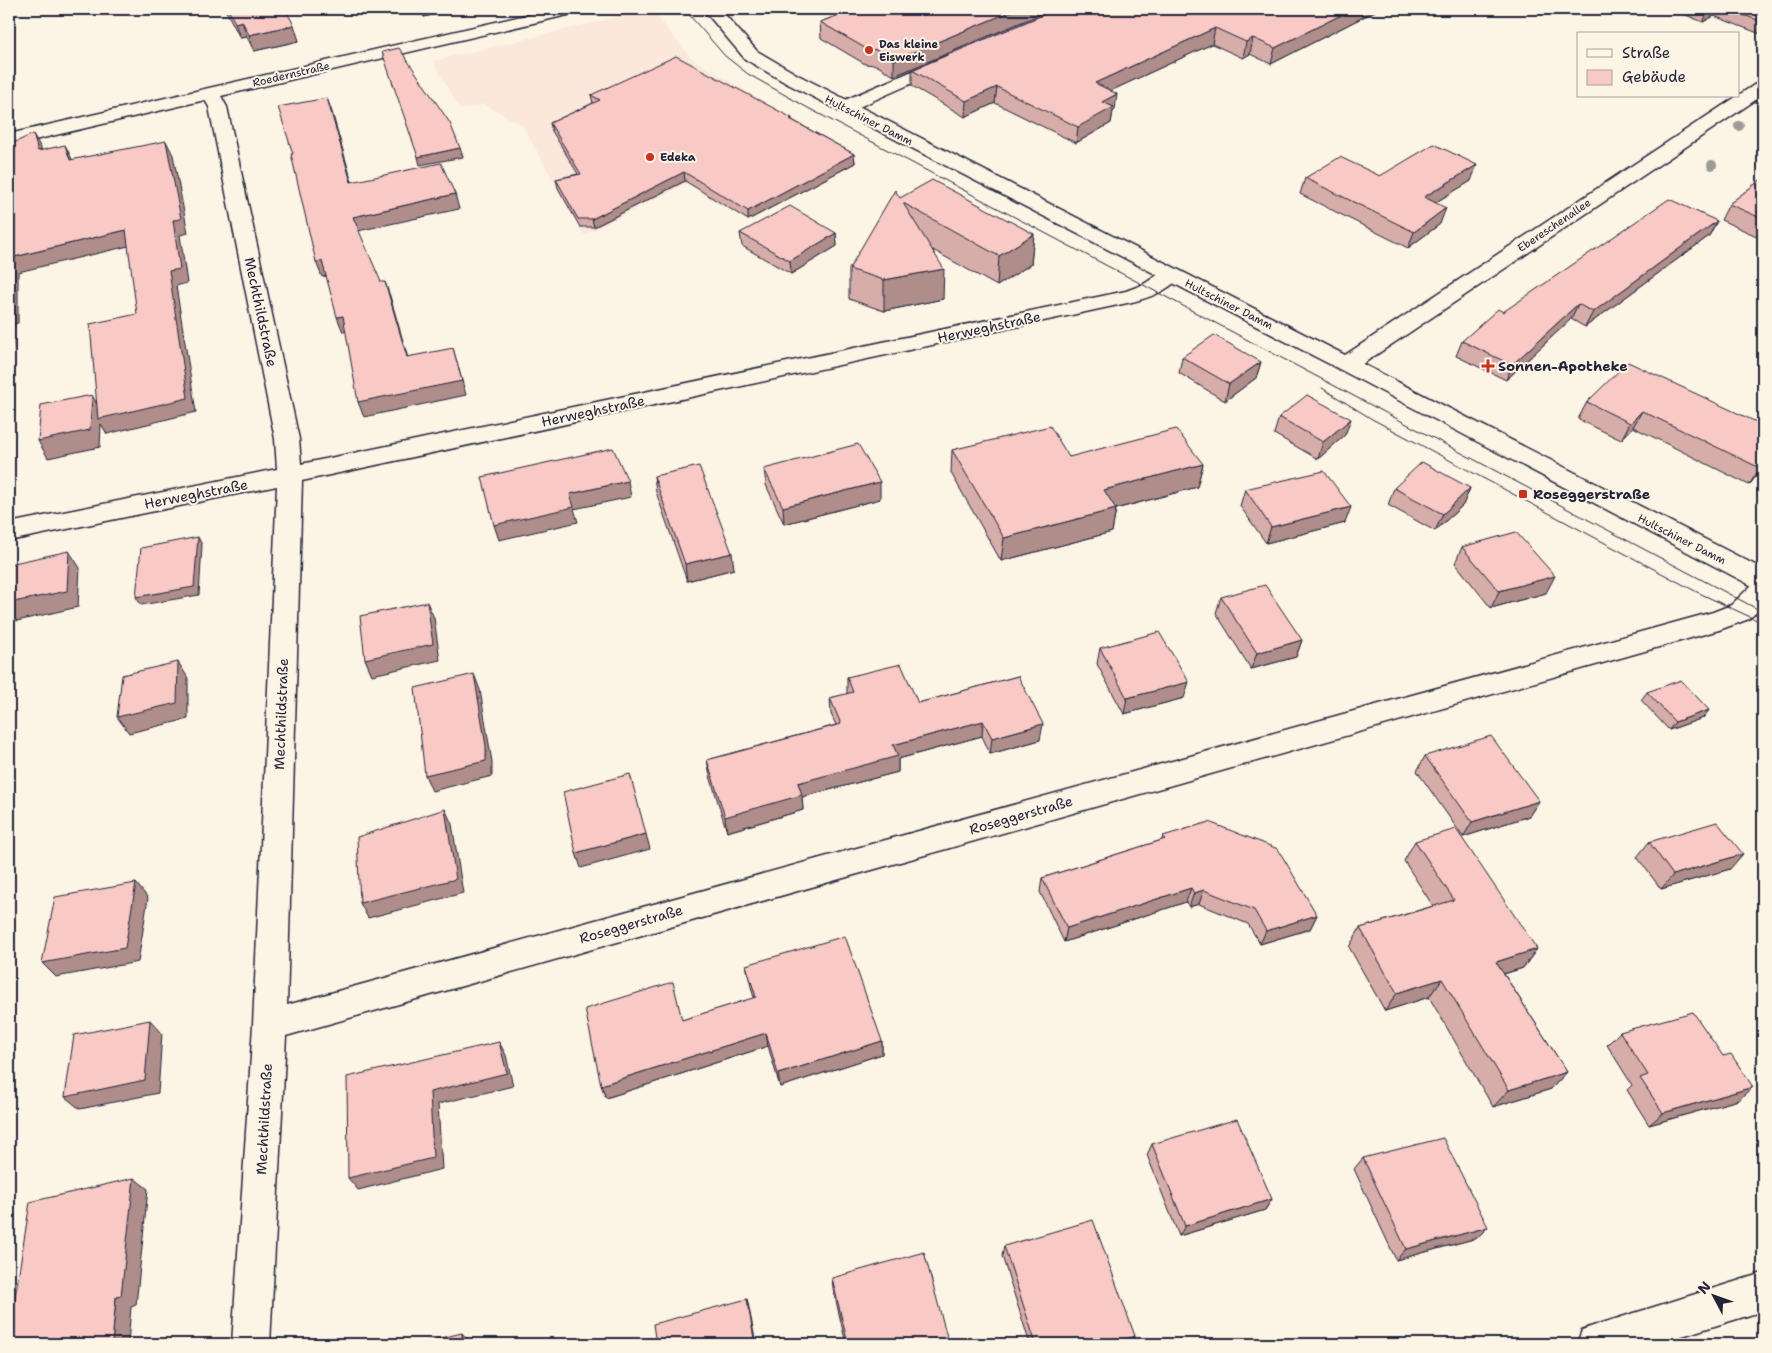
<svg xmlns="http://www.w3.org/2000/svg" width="1772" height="1353" font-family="'Shantell Sans',sans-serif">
<rect width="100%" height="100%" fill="#fcf5e5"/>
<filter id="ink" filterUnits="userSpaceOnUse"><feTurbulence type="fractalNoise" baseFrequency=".02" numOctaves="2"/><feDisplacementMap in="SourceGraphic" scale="10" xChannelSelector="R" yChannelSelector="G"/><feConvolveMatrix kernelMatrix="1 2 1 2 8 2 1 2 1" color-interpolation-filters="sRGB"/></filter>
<g filter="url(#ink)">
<path fill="#fbe8db" d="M651,9L692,59L804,125L584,235L522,125L484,104L460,110L433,61Z"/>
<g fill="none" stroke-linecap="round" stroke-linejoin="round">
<g stroke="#22223b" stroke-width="3">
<g id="minor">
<path d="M552,9H580L578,13L572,14L221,96L227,107L299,439L301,464L1126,291C1131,289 1137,287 1142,285C1155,278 1163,267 1178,271L1181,275C1171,290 1149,298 1132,302L302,481L287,1005L1713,612L1731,605L1754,583L1763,580V606L1749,619L1719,630L286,1036L270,1344H232L253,1025L277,486L9,541V523L277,469L275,439L209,107L205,100L9,146V134Z"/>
<path d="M945,57L951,58L954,62L951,66L850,111L844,112L838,111L835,107L838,103Z"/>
<path d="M1763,82V95L1355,369L1347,371L1339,369L1336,364L1339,359L1757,83Z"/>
<path d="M1763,1273V1311L1656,1344H1577L1582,1330L1596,1325Z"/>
</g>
</g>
<g stroke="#22223b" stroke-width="3">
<path id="secondary" d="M703,9H720L757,51L798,75L1763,569V589L1754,587L1339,369L786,83L745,59Z"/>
</g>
<use href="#minor" fill="#fcf5e5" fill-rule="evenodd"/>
<use href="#secondary" fill="#fcf5e5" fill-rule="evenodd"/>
<g stroke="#22223b" stroke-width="1">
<path d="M684,9L725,56L748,74L808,108L1763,612"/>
<path d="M1322,388L1372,419L1697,592L1763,623"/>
</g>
</g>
<g fill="#9b9c96">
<circle cx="1739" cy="126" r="5"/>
<circle cx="1712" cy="165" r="5"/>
</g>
<g fill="#d6ada9" stroke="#22223b">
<path d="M225,9H285L299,41L254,51L247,37L240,38Z"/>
<path d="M418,9H457L424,17Z"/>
<path d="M847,9H1053L894,76L876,65L865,64L821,38L820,22L850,11Z"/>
<path d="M1057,9H1379L1271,64L1250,54L1243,58L1212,44L1110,91L1115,110L1113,111L1111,123L1076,143L995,103L965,117L912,86V70Z"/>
<path d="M1671,9H1763V35L1714,16L1703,22Z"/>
<path d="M591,95L792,118V120L854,154L855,163L748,220L685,181L594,227H580L558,188L556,179L578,174L552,131L550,123L593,103Z"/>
<path d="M1380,176L1471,181L1436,202L1440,224L1408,248L1300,194L1305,178Z"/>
<path d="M1763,178V239L1721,220L1729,204Z"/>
<path d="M900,198L1034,234L1031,264L997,286L933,250L943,299L884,311L849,299V269Z"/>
<path d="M1717,221L1709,236L1585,327L1571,319L1506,380L1456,356L1462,341L1503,312Z"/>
<path d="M740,233H836L837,246L791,274L742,246Z"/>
<path d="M1182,357L1261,362L1256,378L1225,401L1179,373Z"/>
<path d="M1587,402L1763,425V468L1749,485L1633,427L1621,440L1578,419Z"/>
<path d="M1279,417L1345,435L1318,459L1274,434Z"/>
<path d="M952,450L1069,457L1203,464L1197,487L1116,509L1112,532L1001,561L951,473Z"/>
<path d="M764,469L880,499L784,524L766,485Z"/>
<path d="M654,476L734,569L687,581L656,492Z"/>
<path d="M1394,488H1470L1463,505L1435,531L1388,505Z"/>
<path d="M1245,489L1345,523L1266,543L1240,506Z"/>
<path d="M1462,547L1546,593L1491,608L1455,563Z"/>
<path d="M1221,597L1302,640L1296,657L1251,669L1216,613Z"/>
<path d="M1100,648L1184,698L1124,714L1097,664Z"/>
<path d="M1018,676L1040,740L990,754L982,736L898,759V772L802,797L803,810L727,832L710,776L707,760L836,725L831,714L830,698L847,694V677L918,703Z"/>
<path d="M1647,692L1709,710L1703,718L1669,730L1641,700Z"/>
<path d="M1425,756L1539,801L1529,816L1463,837L1417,771Z"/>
<path d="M1163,836L1317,915L1310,929L1260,944L1248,924L1199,904L1189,907L1186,902L1064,942L1040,892L1042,878L1162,840Z"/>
<path d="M1415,841L1537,949L1523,968L1504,974L1567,1072L1551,1089L1493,1107L1429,997L1385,1011L1349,947L1360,928L1433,906L1404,861Z"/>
<path d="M1649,842L1730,869L1661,889L1637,857Z"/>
<path d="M746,965L882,1041V1054L780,1087L768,1046L606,1098L601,1085L682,1020L754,998L749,979Z"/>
<path d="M1620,1032L1723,1056L1738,1100L1649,1125L1627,1090L1632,1085L1607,1045Z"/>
<path d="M1152,1144L1272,1199L1265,1210L1179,1236L1147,1155Z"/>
<path d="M1363,1158L1488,1227L1477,1238L1396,1260L1354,1169Z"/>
<path d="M1004,1246L1135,1336L1131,1344H1030L1002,1256Z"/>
<path d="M832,1278L949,1344H846L833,1288Z"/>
</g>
<g fill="#ae8d8a" stroke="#22223b">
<path d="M422,9H457L424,17Z"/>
<path d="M1017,9H1053L894,76V60Z"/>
<path d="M1353,9H1379L1271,64L1275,48Z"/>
<path d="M1713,9H1718L1714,16L1703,22L1708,12Z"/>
<path d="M242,21L247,37L240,38L235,23Z"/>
<path d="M294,25L299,41L254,51L249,35Z"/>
<path d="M1215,28L1212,44L1093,99L1095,83Z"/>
<path d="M1253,38L1250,54L1243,58L1246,42Z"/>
<path d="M997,87L995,103L965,117L966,101Z"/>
<path d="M1117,94L1115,110L1113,111L1111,123L1076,143L1078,127L1102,102Z"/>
<path d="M327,98L332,112L356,196L351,182Z"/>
<path d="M33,134L41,148L45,166L38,151Z"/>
<path d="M166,141L173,155L188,233L180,235L187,283L176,286L196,412L107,434L101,424L100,447L48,458L38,441L92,395L101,412L169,271L173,220Z"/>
<path d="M65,145L72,159L77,175L70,160Z"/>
<path d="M460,148L463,157L420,165L418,157Z"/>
<path d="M854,154L855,163L748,220V211Z"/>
<path d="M1477,165L1471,181L1418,213L1424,197Z"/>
<path d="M684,172L685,181L594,227L592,219Z"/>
<path d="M455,194L459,209L358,231L353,217Z"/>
<path d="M1446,208L1440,224L1408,248L1414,232Z"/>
<path d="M1717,221L1709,236L1585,327L1593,312Z"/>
<path d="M126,230L133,245L18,272V323L14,324L11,377H9L10,258Z"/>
<path d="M836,233L837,246L791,274L790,261Z"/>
<path d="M1034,234L1031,264L997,286L999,256Z"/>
<path d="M322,261L327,276L322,277L316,262Z"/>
<path d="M944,269L943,299L884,311V280Z"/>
<path d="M385,282L390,296L412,372L407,357Z"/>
<path d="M1578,304L1571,319L1506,380L1512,365Z"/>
<path d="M343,316L349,331L343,332L337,317Z"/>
<path d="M453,348L466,395L364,417L358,402Z"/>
<path d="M1261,362L1256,378L1225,401L1229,384Z"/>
<path d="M1642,411L1633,427L1621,440L1630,423Z"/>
<path d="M1351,419L1345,435L1318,459L1323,442Z"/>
<path d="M1203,464L1197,487L1100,513L1104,490Z"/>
<path d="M1763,464V468L1749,485L1760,468Z"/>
<path d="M628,481L631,497L574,509L578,522L499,540L494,525L570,494Z"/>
<path d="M880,482V499L784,524L783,507Z"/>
<path d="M1470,488L1463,505L1435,531L1443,514Z"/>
<path d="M1351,507L1345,523L1266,543L1271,527Z"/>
<path d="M1116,509L1112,532L1001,561L1004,538Z"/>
<path d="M198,537L202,545L199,595L141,605L136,597Z"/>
<path d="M69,551L80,568L78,607L17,621L9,610V603Z"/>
<path d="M732,553L734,569L687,581L685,564Z"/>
<path d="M1555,576L1546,593L1491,608L1499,591Z"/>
<path d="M427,602L434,618L440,660L372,675L365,659Z"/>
<path d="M1302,640L1296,657L1251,669L1257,653Z"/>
<path d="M178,662L188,678V719L129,733L117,717Z"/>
<path d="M474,674L480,690L492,762V776L432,791L425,775Z"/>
<path d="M1189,682L1184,698L1124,714L1127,698Z"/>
<path d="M1709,710L1703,718L1669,730L1675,722Z"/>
<path d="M983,721L982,736L898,759V772L802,797L803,810L727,832L725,817L798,783L893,745Z"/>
<path d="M1043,724L1040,740L990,754L992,738Z"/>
<path d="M1539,801L1529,816L1463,837L1472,822Z"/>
<path d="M445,809L452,824L463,893L368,918L360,903Z"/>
<path d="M646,834L650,849L581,868L576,853Z"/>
<path d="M1743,854L1730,869L1661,889L1673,875Z"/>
<path d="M136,883L148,898L138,962L56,977L42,963Z"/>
<path d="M1191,888L1186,902L1064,942L1067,928Z"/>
<path d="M1204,890L1199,904L1189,907L1194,893Z"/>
<path d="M1317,915L1310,929L1260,944L1266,931Z"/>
<path d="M1537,949L1523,968L1483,980L1496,962Z"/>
<path d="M1442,979L1429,997L1385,1011L1397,993Z"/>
<path d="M150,1020L162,1033L158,1093L80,1109L65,1097Z"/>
<path d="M766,1033L768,1046L606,1098L601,1085Z"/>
<path d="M882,1041V1054L780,1087L778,1074Z"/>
<path d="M499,1042L506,1055L513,1086L438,1104L442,1169L358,1190L348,1178L430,1092Z"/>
<path d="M1567,1072L1551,1089L1493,1107L1509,1090Z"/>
<path d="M1753,1087L1738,1100L1649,1125L1663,1113Z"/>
<path d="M134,1178L148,1189L136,1305L131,1307L128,1344H112L116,1297Z"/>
<path d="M1272,1199L1265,1210L1179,1236L1185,1226Z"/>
<path d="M1488,1227L1477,1238L1396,1260L1406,1249Z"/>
<path d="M747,1299L749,1308L756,1344H755Z"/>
<path d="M462,1333L470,1342V1344H462Z"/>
<path d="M1135,1336L1131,1344H1110Z"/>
</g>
<g fill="#f9c9c5" stroke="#22223b">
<path d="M228,9H285L294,25L249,35L242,21L235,23Z"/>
<path d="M856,9H1017L894,60L876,50L865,48L820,22Z"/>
<path d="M1057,9H1353L1275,48L1253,38L1246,42L1215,28L1095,83L1117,94L1102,102L1114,107L1078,127L997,87L966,101L912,70Z"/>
<path d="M1700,9H1713L1708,12Z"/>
<path d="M1727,9H1763V22Z"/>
<path d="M399,48L450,123L460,148L418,157L382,52Z"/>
<path d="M676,56L792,118L790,119L854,154L748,211L684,172L592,219H578L556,179L581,174L550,123L600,100L591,95Z"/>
<path d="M327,98L351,182L441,163L455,194L353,217L381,282H385L407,357L453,348L462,381L358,402L343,316L337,317L322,261L316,262L291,154H293L278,107Z"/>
<path d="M33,134L38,151L65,145L70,160L166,141L181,219L173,220L180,269L169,271L188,398L98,419L90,324L137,314L126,230L10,258L9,308V145Z"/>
<path d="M1434,144L1477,165L1424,197L1446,208L1414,232L1305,178L1340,157L1380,176Z"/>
<path d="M1763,178V219L1729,204Z"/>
<path d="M932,180L1034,234L999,256L903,203L944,269L884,280L849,269L895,190L900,198Z"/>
<path d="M1669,199L1717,221L1593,312L1578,304L1512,365L1462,341L1498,309L1503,312Z"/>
<path d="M790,206L836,233L790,261L740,233Z"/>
<path d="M1214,335L1261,362L1229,384L1182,357Z"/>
<path d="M1628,362L1763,425V464L1760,468L1642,411L1630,423L1587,402Z"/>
<path d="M92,395L90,430L38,441L41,405Z"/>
<path d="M1307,395L1351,419L1323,442L1279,417Z"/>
<path d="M1050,426L1069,457L1176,429L1203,464L1104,490L1116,509L1004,538L952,450Z"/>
<path d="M858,444L880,482L783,507L764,469Z"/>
<path d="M613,448L628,481L570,494L574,507L494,525L482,477Z"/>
<path d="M1422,462L1470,488L1443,514L1394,488Z"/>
<path d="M699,466L732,553L685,564L654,476Z"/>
<path d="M1324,471L1351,507L1271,527L1245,489Z"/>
<path d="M1516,532L1555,576L1499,591L1462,547Z"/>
<path d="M198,537L194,587L136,597L141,548Z"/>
<path d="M69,551L67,591L9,603V564Z"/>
<path d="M1265,585L1302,640L1257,653L1221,597Z"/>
<path d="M427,602L433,644L365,659L360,616Z"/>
<path d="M1159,632L1189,682L1127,698L1100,648Z"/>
<path d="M178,662L177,703L117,717L122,675Z"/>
<path d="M901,664L918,703L1018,676L1043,724L992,738L983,721L893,745L898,756L798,783L802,795L725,817L707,760L841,724L830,698L853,692L847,677Z"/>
<path d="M474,674L486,746V761L425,775L415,688Z"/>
<path d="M1681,680L1709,710L1675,722L1647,692Z"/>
<path d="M1491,736L1539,801L1472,822L1425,756Z"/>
<path d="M630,774L646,834L576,853L563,792Z"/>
<path d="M445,809L456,879L360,903L357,837Z"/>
<path d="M1209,822L1278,849L1317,915L1266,931L1254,910L1204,890L1194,893L1191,888L1067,928L1042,878L1165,839L1163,836Z"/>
<path d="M1717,822L1743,854L1673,875L1649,842Z"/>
<path d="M1456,829L1537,949L1496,962L1567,1072L1509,1090L1442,979L1397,993L1360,928L1454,900L1415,841Z"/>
<path d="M136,883L125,948L42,963L55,897Z"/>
<path d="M845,936L882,1041L778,1074L766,1033L601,1085L585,1009L673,982L682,1020L756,997L746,965Z"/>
<path d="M1693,1012L1723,1056L1731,1054L1753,1087L1663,1113L1640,1078L1648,1075L1620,1032Z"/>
<path d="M150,1020L145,1080L65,1097L74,1035Z"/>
<path d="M499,1042L507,1073L430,1092L433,1158L348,1178L347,1077Z"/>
<path d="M1237,1119L1272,1199L1185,1226L1152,1144Z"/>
<path d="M1443,1138L1488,1227L1406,1249L1363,1158Z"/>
<path d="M134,1178L121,1296L116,1297L112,1344H9V1336L30,1202Z"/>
<path d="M1093,1220L1135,1336L1110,1344H1036L1004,1246Z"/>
<path d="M924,1252L949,1344H848L832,1278Z"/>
<path d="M747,1299L755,1344H656L653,1324Z"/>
<path d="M462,1333V1344H416Z"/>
</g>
</g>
<g fill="#c8321e" stroke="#fcf5e5" stroke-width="2">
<circle cx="869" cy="50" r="5"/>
<circle cx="650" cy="157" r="5"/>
<path d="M1485.5 358.5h5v5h5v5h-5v5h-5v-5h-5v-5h5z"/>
<rect x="1518" y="489" width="10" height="10" rx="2.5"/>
</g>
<g text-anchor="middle" stroke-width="4" stroke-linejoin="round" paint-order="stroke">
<g font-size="11" font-weight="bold" fill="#22223b" stroke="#fcf5e5" text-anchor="start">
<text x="879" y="48">Das kleine<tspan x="879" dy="13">Eiswerk</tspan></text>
<text x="660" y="161">Edeka</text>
</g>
<g font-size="11" fill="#22223b" stroke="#fcf5e5">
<text transform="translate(291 74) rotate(-13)" y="4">Roedernstraße</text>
<text transform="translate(869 120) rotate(27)" y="4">Hultschiner Damm</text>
<text transform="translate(1554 225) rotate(-34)" y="4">Ebereschenallee</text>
<text transform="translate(1229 304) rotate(27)" y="4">Hultschiner Damm</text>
<text transform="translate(1682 539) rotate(27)" y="4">Hultschiner Damm</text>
</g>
<g font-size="14" fill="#22223b" stroke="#fcf5e5">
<text transform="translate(261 312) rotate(78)" y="5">Mechthildstraße</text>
<text transform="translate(989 327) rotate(-12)" y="5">Herweghstraße</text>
<text transform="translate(593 411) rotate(-12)" y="5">Herweghstraße</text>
<text transform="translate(196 494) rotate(-11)" y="5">Herweghstraße</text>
<text transform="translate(281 714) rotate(-88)" y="5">Mechthildstraße</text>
<text transform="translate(1021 815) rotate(-16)" y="5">Roseggerstraße</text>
<text transform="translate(631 924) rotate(-16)" y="5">Roseggerstraße</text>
<text transform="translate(264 1119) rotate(-87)" y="5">Mechthildstraße</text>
</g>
<g font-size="14" font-weight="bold" fill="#22223b" stroke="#fcf5e5" text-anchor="start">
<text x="1498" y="371">Sonnen-Apotheke</text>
<text x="1533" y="499">Roseggerstraße</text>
</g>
</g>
<rect width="1772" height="1353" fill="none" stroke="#fcf5e5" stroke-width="30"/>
<rect x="15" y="15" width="1742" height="1323" fill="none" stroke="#22223b" stroke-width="2" filter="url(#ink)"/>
<rect x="1577" y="32" width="162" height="65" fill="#fcf5e5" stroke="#a5a1a1"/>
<rect x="1587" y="49" width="25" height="8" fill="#fcf5e5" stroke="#a5a1a1"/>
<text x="1622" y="58" font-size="15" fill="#22223b">Straße</text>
<rect x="1587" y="70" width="25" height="15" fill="#f9c9c5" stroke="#a5a1a1"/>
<text x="1622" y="82" font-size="15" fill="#22223b">Gebäude</text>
<g transform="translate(1714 1296) rotate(311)" stroke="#fcf5e5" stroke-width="4" paint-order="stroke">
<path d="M0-4L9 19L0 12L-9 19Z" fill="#22223b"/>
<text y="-8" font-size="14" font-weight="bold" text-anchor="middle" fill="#22223b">N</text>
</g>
</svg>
